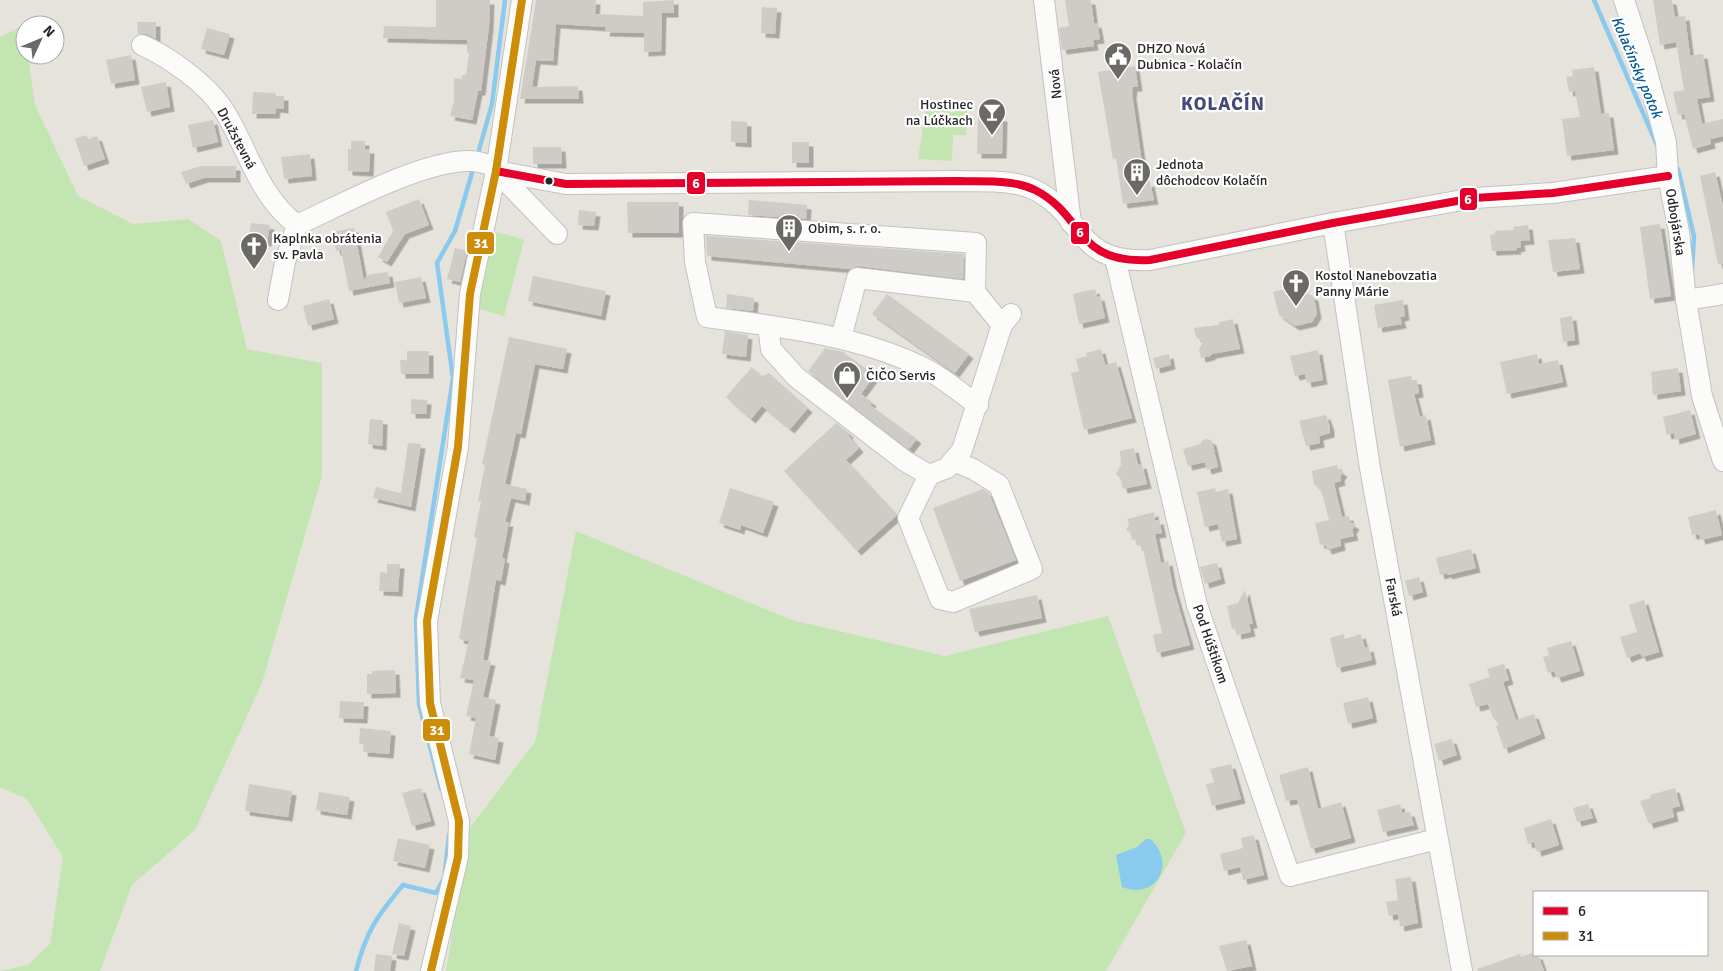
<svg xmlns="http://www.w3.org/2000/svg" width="1723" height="971" font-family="Signika,sans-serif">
<defs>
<filter id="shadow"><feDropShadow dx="4.5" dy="4.5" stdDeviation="0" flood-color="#0004"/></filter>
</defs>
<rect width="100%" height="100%" fill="#e6e3dc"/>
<g fill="#c2e5b2">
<path d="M24,25L25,55H28L35,105L78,196L133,224L188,219L221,241L247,349L322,363V476L262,683L195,830L132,885L100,971H0L28,965L50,944L63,857L27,799L0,787V37Z"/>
<path d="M926,107H967L966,135H953L952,161L918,159Z"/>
<path d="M498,232L524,240L504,316L476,308L490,238Z"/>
<path d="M576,531L792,620L945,656L1108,616L1186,833L1106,971H446L469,829L535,742Z"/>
</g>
<path fill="#89caee" d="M1146,839H1150C1177,862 1157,901 1122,887L1116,855L1137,847Z"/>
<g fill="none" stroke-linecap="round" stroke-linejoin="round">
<g stroke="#89caee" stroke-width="4.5">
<path d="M1594,0L1657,145"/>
<path d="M477,157L492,104L505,0"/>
<path d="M1678,169L1694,236L1692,270"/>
<path d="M441,789L419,704L416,618L453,378L437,263L455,231L474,166"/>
<path d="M445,872L449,835"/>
<path d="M356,971C366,931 378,915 403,885L436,893L443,880"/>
</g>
</g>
<g fill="#cfccc7" filter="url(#shadow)">
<path d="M436,0H490L489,26L481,91H478L472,120L450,116L454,101V78L462,79V75H466L469,54L467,52V40L383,38L384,26L436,27Z"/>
<path d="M536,0H596L595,14L643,16V2L674,0V13H662L661,51L644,52V33L605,32L606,27L556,24L553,61L536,60L532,87L578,86L579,99H520Z"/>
<path d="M1065,0H1091L1094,24L1097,23L1100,39L1093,40L1094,46L1062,50L1059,28L1069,26Z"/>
<path d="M1653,0H1672L1675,17L1685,16L1690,56L1703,54L1710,97L1697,99L1702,124L1723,119V136L1710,139L1711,144L1693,149L1684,114L1678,115L1673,92L1684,90L1676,42L1660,45Z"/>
<path d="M762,7L777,8L775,34L761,33Z"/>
<path d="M137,22H156V39L147,34H138Z"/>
<path d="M207,28L230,34L224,55L201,49Z"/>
<path d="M131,55L135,80L111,84L106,60Z"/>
<path d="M1135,66L1138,87H1133L1132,94L1145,183L1150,182L1154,200L1123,204L1116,158L1113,159L1098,72Z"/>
<path d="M1594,67L1601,114L1609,113L1614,150L1567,156L1562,119L1580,117L1575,91L1569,92L1566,77L1573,76L1572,70Z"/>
<path d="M166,82L170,107L147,112L141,87Z"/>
<path d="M253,92L275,93L276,96H284V109L276,108L275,114H252Z"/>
<path d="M978,117H1003L1002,154H977Z"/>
<path d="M213,120L218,142L193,148L188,125Z"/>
<path d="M731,121L747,122V143L731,142Z"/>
<path d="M86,135L88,139L97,136L105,159L84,166L75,139Z"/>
<path d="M351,141H365V149H370L369,172L348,171V149H351Z"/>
<rect x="792" y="142" width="17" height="21"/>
<path d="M533,147H561L562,164H533Z"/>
<path d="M310,154L312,176L284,179L281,157Z"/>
<path d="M201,166H236V178H204L186,184L181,172Z"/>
<path d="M1715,172L1723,206V264H1718L1700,176Z"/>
<path d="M419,199L429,225L405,234L387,262L378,257L393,231L386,212Z"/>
<path d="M749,200L807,205L806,219L748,215Z"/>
<path d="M627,202H679V233H628Z"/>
<path d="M579,210L596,212L594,226L578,225Z"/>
<path d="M251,223L270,225L267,242L249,240Z"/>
<path d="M1660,224L1671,296L1650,299L1640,227Z"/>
<path d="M1528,225L1530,240L1520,241L1521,247L1516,248L1517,250L1492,251L1490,235L1495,234V231L1514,230L1513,227Z"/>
<path d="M354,228L364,281L367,275L388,272L390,283L349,291L341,250L336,251L332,232Z"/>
<path d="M706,236L964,254L963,279L858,266L850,269L707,256Z"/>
<path d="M1575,238L1580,269L1553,272L1548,240Z"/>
<path d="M455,248L467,251L460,282L447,279Z"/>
<path d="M533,276L606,291L601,316L528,301Z"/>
<path d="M421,277L426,298L399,303L395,282Z"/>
<path d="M1297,286L1314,297L1317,314L1312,322L1295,326L1279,315L1273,292Z"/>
<path d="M1095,289L1097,297L1100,296L1105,318L1079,324L1073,294Z"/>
<path d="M727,294L754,298L753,311L726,308Z"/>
<path d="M887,294L969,354L955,373L872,314Z"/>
<path d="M329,299L334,319L308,326L303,306Z"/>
<path d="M1403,300L1405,316L1400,317L1402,324L1378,328L1374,305Z"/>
<path d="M1572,316L1575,340L1563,342L1560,318Z"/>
<path d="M1233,319L1240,349L1212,354L1210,356L1201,358L1199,349L1203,342L1196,337L1194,328L1218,325L1220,322Z"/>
<path d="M725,331L748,335L746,357L722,354Z"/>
<path d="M509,337L567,349L563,369L535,364L521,434L516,433L505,484L527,489L525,501L511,498L505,522H509L502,558L505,559L501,581L496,580L483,660L491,661L483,697L496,700L489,736L499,738L495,760L469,754L476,718L466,716L474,680L460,678L469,641L459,639L477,538L474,537L481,501H478L485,465L482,464Z"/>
<path d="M825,348L843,352L875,375L861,394L872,402L870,405L917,439L909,449L808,371Z"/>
<path d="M1101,349L1105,365L1116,362L1132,418L1084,430L1071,373L1079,371L1076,359L1087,356L1086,353Z"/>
<path d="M1318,350L1323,380L1307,383L1305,374L1295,376L1290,356Z"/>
<path d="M407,351H429V374H401L400,360H407Z"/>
<path d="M1169,354L1171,365L1156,369L1153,358Z"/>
<path d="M1537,354L1539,364L1558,360L1563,382L1507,394L1500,362Z"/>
<path d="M752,367L762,376L769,373L808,408L790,429L762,406L751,419L726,397Z"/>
<path d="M1678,368L1681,391L1653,395L1651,372Z"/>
<path d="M1411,376L1412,380H1417L1419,393L1414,394L1420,417L1426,415L1431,440L1400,447L1388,380Z"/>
<path d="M411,399L427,400L426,414H411Z"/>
<path d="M1690,410L1696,434L1675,440L1674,433L1667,435L1663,417Z"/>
<path d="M1326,415L1330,427V433L1319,436L1320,443L1306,446L1299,421Z"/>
<path d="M370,419L383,420L382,446L368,444Z"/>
<path d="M836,423L849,433L848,435L859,448L846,460L897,515L857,551L784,471Z"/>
<path d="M1208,439L1212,441L1218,467L1207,470L1205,462L1188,466L1183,449L1200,444L1203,440Z"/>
<path d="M408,443L421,444L411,507L373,498L376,487L401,493Z"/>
<path d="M1134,448L1138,465L1142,464L1147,484L1123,489L1120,478L1116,474L1121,465L1120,451Z"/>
<path d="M1337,465L1339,470L1343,472L1340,477L1341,481L1334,483L1342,517L1349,516L1350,522L1355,525L1352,530L1354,536L1340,539L1341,546L1327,550L1326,546L1320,544L1315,523L1329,520L1321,490L1314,484L1312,471Z"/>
<path d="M730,488L774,502L763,533L741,525L740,530L719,523Z"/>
<path d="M1215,488L1216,492L1228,489L1237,539L1222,542L1218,524L1205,527L1197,492Z"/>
<path d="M983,489L989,493L1016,560L960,581L933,508Z"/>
<path d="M1716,510L1722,535L1701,540L1699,534L1692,535L1688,517Z"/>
<path d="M1154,512L1155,520H1159L1162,533L1155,534L1161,563L1168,561L1173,587L1190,645L1157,653L1153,635L1162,633L1142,545L1138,546L1136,539L1132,540L1131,533L1126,530L1129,525L1127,519Z"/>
<path d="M1471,549L1476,568L1448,575L1447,573L1440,575L1436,558Z"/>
<path d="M1217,563L1221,579L1205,584L1200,567Z"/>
<path d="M387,564H400L398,592L379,591L380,572L387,573Z"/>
<path d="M1419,577L1423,592L1409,596L1405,581Z"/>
<path d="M1245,590L1253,624H1249L1251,632L1237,635L1236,628L1232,629L1227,606L1238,603Z"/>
<path d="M1037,595L1042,618L975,632L969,609Z"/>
<path d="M1644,600L1659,652L1642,657L1640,653L1627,658L1620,637L1637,632L1629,605Z"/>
<path d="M1344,634L1345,639L1361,634L1365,648L1369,647L1372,660L1337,668L1330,638Z"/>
<path d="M1571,641L1580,671L1557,678L1554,671L1548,673L1543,657L1549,655L1547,648Z"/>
<path d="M1504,664L1509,680L1503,682L1516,720L1534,714L1541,734L1504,749L1496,726L1500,725L1493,718L1488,704L1476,707L1469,684L1490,677L1487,669Z"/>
<path d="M395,670L396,693L367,694V674H372V671Z"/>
<path d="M1368,697L1373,718L1348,724L1343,703Z"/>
<path d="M340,701L364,702L363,719L339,718Z"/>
<path d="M360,728L391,731L389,754L363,752L364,744H359Z"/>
<path d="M1452,739L1457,755L1439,761L1434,744Z"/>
<path d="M1231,764L1241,799L1212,806L1206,784L1214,782L1210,769Z"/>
<path d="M1308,767L1318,809L1341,802L1351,838L1311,849L1297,799L1286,801L1279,775Z"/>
<path d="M249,784L292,791L288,817L245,811Z"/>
<path d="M421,788L431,821L412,826L402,793Z"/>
<path d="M1675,788L1680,806L1672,808L1674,817L1649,824L1640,801L1651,798L1650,795Z"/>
<path d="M319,792L350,797L347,815L316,810Z"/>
<path d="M1400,804L1402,813L1410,812L1414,825L1383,832L1377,810Z"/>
<path d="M1588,804L1593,818L1577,822L1573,808Z"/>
<path d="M1551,819L1559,845L1537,852L1534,842L1528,844L1524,828Z"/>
<path d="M1254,835L1264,875L1243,880L1240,867L1224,871L1220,854L1243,848L1241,838Z"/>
<path d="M398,838L430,845L425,868L393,861Z"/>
<path d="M1411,877L1418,923L1400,927L1398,914L1389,916L1386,902L1398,900L1395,879Z"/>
<path d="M399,923L411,926L404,956L392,954Z"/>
<path d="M1246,940L1252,966L1227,971L1219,946Z"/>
<path d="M1534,952V955H1538L1544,971H1478L1477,969L1520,954L1521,957Z"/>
<path d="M376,954L392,956L390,971H374Z"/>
</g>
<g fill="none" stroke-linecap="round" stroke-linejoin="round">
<g stroke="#c3c2c2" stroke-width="22">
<g id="minor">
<path d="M1044,0L1071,223"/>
<path d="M1624,0L1644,61L1666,142L1668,176L1679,232L1686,300L1702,396L1723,461"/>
<path d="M142,45C169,57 207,84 223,109C248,148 258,196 297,225"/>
<path d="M496,171L566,184L959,181C983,182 1013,179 1035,190C1086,216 1074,264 1150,260L1333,223L1474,198L1553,193L1668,176"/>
<path d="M496,171L557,234"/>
<path d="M1333,223L1370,468L1462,971"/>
<path d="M1115,258L1197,605L1290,876L1437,839"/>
<path d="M975,292L976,243L693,223L695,262L707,317C778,327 852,334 918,365C939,374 959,392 978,405"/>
<path d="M278,300L285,262L297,225C343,204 418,163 466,161C476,160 487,164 497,167"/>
<path d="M1686,300L1723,294"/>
<path d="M768,326L771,349L796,377L905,461L929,475L947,468L962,450L1002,325L1011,314"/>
<path d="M841,338L857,278L975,292L1002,325"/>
<path d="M929,475L908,518L940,599L953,602L1032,569L999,485L973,469L953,461"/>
<path d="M431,971L458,857L459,821L430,703L427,621L458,447L470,294L496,171L522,0"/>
</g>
</g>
<use href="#minor" stroke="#fbfbfa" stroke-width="20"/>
<g stroke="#fff" stroke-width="11">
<path id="bus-1" d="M496,171L566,184L959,181C983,182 1013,179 1035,190C1086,216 1074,264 1150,260L1333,223L1474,198L1553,193L1668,176"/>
</g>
<g stroke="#fff" stroke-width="11">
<path id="bus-2" d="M431,971L458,857L459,821L430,703L427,621L458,447L470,294L496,171L522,0"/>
</g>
<use href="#bus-1" stroke="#e4002b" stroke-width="8"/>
<use href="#bus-2" stroke="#cd8d08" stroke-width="8"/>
</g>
<defs>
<g id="civic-pin" transform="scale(1.4375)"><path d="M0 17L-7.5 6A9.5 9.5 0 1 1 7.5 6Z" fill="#6a6966" stroke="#fff"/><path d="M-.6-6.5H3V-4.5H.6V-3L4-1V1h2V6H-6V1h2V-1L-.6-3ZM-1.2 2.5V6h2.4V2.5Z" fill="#fff"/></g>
<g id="bar-pin" transform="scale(1.4375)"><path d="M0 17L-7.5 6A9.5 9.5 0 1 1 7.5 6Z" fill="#6a6966" stroke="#fff"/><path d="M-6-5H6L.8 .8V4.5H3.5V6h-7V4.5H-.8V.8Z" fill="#fff"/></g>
<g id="building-pin" transform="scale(1.4375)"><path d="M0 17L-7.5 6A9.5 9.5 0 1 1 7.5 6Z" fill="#6a6966" stroke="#fff"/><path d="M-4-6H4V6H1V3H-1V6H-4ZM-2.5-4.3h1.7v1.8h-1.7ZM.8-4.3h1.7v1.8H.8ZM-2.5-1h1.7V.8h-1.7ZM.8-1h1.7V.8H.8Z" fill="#fff"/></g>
<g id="church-pin" transform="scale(1.4375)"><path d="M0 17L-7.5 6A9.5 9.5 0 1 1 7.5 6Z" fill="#6a6966" stroke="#fff"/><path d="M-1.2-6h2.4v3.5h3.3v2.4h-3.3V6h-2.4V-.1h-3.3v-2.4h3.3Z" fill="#fff"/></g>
<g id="shop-pin" transform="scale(1.4375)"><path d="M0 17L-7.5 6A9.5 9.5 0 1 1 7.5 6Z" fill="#6a6966" stroke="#fff"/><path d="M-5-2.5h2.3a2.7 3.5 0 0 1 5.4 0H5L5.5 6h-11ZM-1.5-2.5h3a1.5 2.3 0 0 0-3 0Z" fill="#fff"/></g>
</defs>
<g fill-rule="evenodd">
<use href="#civic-pin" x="1118" y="56"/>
<use href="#bar-pin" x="992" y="112"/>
<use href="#building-pin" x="1137" y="172"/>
<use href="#building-pin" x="789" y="228"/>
<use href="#church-pin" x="254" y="246"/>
<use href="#church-pin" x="1296" y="283"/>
<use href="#shop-pin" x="847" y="375"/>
</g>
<circle fill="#272727" stroke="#fff" stroke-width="2" cx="549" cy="181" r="4.5"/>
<g text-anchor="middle" stroke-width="4.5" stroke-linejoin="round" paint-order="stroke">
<g font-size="14" fill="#272727" stroke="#fff" text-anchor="start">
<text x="1137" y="53">DHZO Nová<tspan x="1137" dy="16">Dubnica - Kolačín</tspan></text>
<text x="973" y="109" text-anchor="end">Hostinec<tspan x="973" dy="16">na Lúčkach</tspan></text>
<text x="1156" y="169">Jednota<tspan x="1156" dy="16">dôchodcov Kolačín</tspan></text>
<text x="808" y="233">Obim, s. r. o.</text>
<text x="273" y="243">Kaplnka obrátenia<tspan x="273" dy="16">sv. Pavla</tspan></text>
<text x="1315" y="280">Kostol Nanebovzatia<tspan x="1315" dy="16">Panny Márie</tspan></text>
<text x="866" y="380">ČIČO Servis</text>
</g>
<g font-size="14" fill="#272727" stroke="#fff">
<text transform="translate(1055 84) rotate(-96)" y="5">Nová</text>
<text transform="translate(237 138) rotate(62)" y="5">Družstevná</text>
<text transform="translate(1676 222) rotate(81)" y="5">Odbojárska</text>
<text transform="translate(1394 597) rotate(79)" y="5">Farská</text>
<text transform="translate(1211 644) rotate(71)" y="5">Pod Húštikom</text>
</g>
<g font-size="15" font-style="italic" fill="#055a9d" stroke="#fff">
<text transform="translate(1637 67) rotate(67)" y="5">Kolačínsky potok</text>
</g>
<g font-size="19" font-weight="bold" letter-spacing="1" fill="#454979" stroke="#fff">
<text x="1223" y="110">KOLAČÍN</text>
</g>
</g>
<g stroke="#fff" stroke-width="2">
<rect x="686" y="171" width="20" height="24" rx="5" fill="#e4002b"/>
<rect x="1459" y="187" width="19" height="24" rx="5" fill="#e4002b"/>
<rect x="1070" y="221" width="20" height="24" rx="5" fill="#e4002b"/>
<rect x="466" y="231" width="29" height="24" rx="5" fill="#cd8d08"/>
<rect x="422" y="718" width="29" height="24" rx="5" fill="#cd8d08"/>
</g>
<g font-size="14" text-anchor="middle" font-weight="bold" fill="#fff">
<text x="696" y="188">6</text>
<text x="1468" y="204">6</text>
<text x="1080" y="237">6</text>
<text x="481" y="248">31</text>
<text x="437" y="735">31</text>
</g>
<rect x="1533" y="891" width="175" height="65" fill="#ffffff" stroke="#a9a9a9"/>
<rect x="1543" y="907" width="25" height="8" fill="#e4002b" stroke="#a9a9a9"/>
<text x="1578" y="916" font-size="15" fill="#272727">6</text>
<rect x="1543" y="932" width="25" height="8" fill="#cd8d08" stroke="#a9a9a9"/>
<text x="1578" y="941" font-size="15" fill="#272727">31</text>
<g transform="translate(40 40) rotate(46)"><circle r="24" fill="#ffffff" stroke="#a9a9a9"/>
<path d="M0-4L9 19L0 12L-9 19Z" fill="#6a6966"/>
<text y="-8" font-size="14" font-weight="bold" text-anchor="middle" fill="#272727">N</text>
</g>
</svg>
